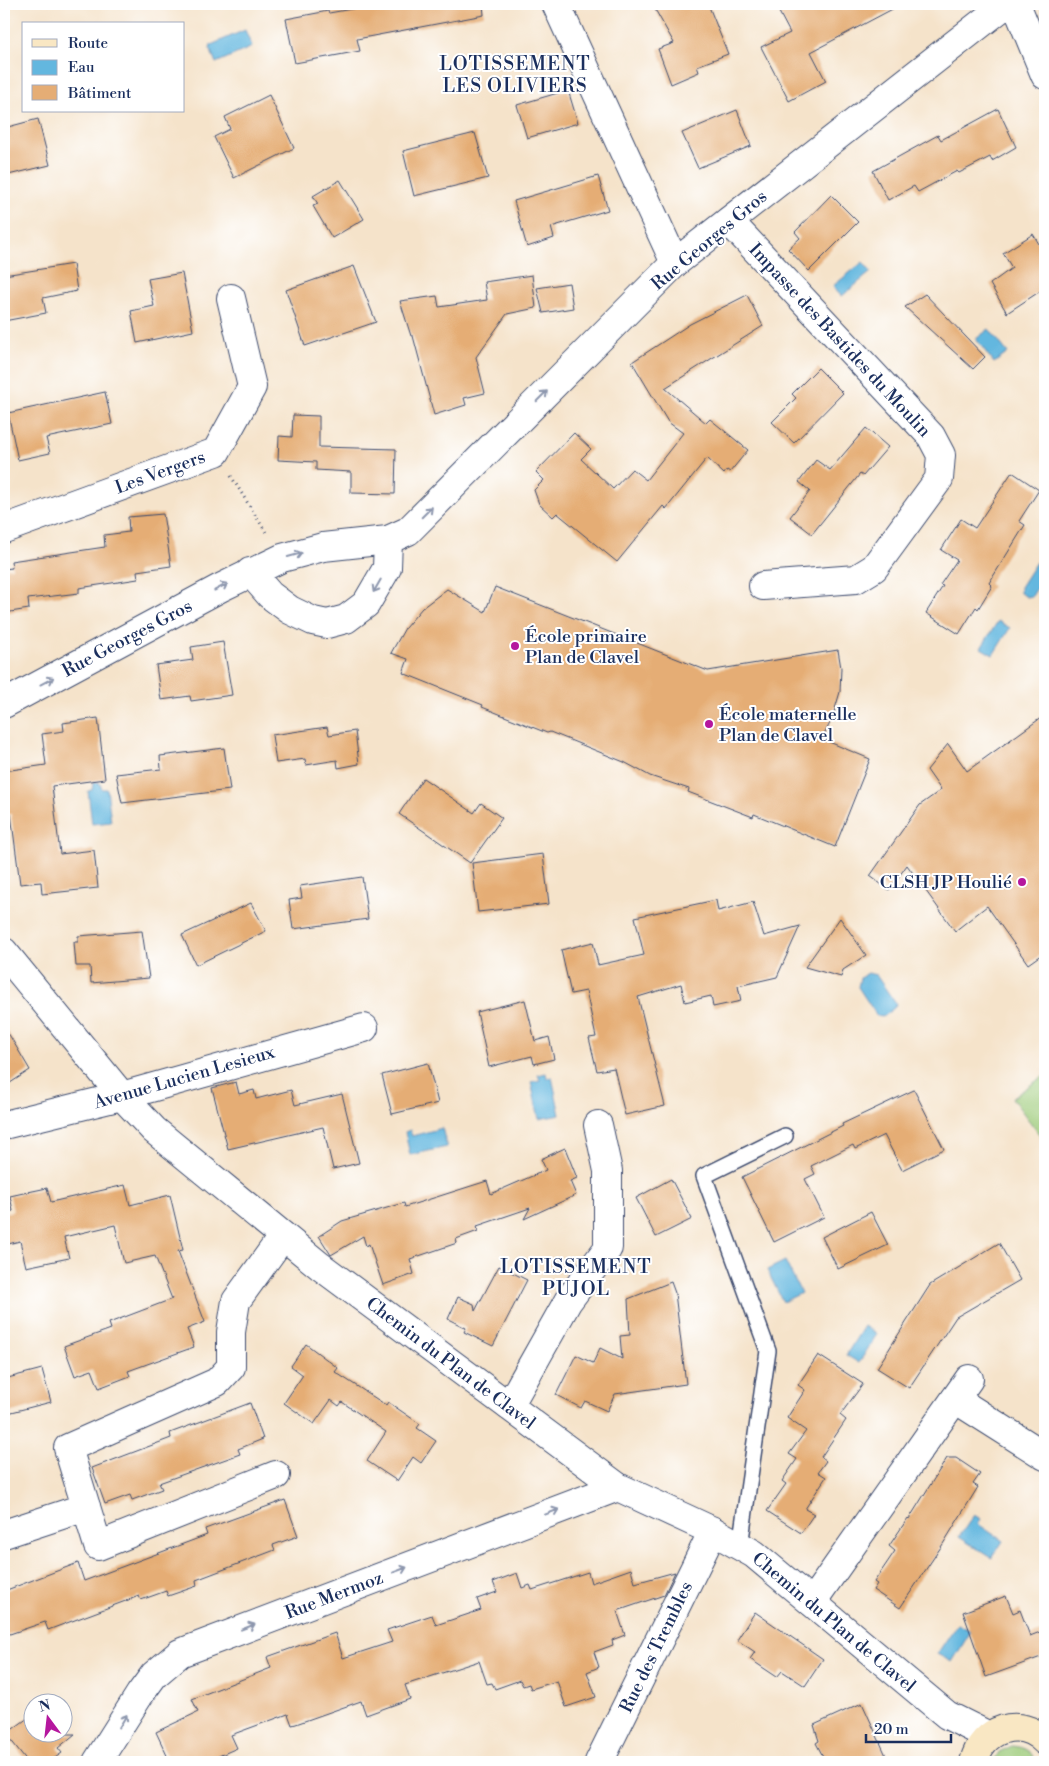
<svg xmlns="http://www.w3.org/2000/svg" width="1049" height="1766" font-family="'Libre Bodoni',serif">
<rect width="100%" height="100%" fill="#fff"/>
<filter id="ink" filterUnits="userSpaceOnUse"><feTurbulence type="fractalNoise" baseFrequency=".02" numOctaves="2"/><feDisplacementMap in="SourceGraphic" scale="10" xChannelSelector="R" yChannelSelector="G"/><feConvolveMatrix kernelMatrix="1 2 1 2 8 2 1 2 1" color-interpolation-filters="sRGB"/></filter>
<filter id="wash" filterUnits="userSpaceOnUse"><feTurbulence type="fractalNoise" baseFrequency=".0096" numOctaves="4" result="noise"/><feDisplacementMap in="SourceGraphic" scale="20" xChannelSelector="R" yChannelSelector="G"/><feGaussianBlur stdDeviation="1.12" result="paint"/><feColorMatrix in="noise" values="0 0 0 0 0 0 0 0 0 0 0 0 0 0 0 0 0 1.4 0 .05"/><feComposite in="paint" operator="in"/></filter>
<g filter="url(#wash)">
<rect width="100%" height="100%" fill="#f5e3ca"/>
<g fill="#9cca78" stroke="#5c7c6b">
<path d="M1045,1075V1142L1012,1098Z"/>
<path d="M1012,1746C1024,1747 1032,1751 1036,1762H993L999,1752Z"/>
</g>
<g fill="#63b7df" stroke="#3f739e">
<path d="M245,30L252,47L216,63L210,49L211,45Z"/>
<path d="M863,262L871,272L842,296L833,286Z"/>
<path d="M989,329L1008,353L994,363L976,339Z"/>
<path d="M1036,562L1045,568V575L1032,596L1027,597L1020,593V587Z"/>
<path d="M998,621L1010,628L993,655L981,648Z"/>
<path d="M99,782L102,789H107L111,822L92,824L88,791L92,790L93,783Z"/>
<path d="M868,973L876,975L896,1004L894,1008L882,1017L877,1016L858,987L860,978Z"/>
<path d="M546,1073L547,1078L552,1077L560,1115L539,1119L531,1082L540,1080L538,1075Z"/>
<path d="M442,1128L447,1147L410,1155L405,1132L410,1130L412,1136Z"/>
<path d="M785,1261L801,1293L783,1302L767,1270Z"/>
<path d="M864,1326L877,1334L859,1363L846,1355Z"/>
<path d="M974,1515L981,1519L978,1524L1003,1541L992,1558L959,1537Z"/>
<path d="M957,1624L971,1631L952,1662L937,1654Z"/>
</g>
<g id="blocks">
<g fill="#e5ad75">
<path d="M380,4H483L484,15L357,39L360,51L295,63L286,19L328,11L329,13Z"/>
<path d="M652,4H708L728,54L697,66L699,72L671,84L658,49L674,43Z"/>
<path d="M795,4H902L811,52L826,81L789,101L761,47L790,33L779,12Z"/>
<path d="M568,90L578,123L527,138L517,105Z"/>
<path d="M269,95L294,148L234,178L214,137L230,129L225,117Z"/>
<path d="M998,109L1016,147L992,161L990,157L959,173L957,171L918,192L914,186L888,200L873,171L938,135L941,140Z"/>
<path d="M737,110L751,146L698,168L682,133Z"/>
<path d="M38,119L50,165L4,176V128Z"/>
<path d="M475,133L488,178L414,196L403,151Z"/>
<path d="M598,176L608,210L551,227L554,238L527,247L514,201Z"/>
<path d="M340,180L364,219L332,238L313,206L318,204L313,196Z"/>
<path d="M831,195L858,222L809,271L788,249L800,238L795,232Z"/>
<path d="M1033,234L1045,254V288L1007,313L990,284L1012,268L1003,253Z"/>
<path d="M73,264L77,291L43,298L46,313L4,321V275Z"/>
<path d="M354,266L376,322L305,346L286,290Z"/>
<path d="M182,273L193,331L137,343L131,311L154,306L148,279Z"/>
<path d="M532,275L536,308L507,314L476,357L485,393L464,398L466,405L434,415L413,336H411L400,301L437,296L439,307L487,300L484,282Z"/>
<path d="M569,283L573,308L543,313L537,288Z"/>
<path d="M925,294L985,357L973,369L905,307Z"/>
<path d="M747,295L763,326L665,388L706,423L710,419L748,450L730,472L727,470L724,474L707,458L666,509L663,506L617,562L557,513L553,517L539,504L534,490L544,480L536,472L574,433L591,449L581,459L613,489L632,469L646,480L683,433L668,422L632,362L690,324Z"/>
<path d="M818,368L843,393L794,443L772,422L796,398L792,394Z"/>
<path d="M105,392L112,424L46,438L50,453L18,460L8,413Z"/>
<path d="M293,415L319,416V447L396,449L395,494L351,493V472L316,470V462L278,460L279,436L292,437Z"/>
<path d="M866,428L888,447L863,476L860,474L812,534L790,517L810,491L799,482L816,460L830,470Z"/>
<path d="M1012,472L1039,490L1019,521L1025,525L989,583L992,586L978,609L976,607L959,634L926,613L943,586L940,585L957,560L941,550L961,519L975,528Z"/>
<path d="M163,514L171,566L137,571L138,579L79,588V593L28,599L29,609L4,613V569L12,568L11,561L105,547L104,535L129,532L128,517Z"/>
<path d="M495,587L708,671L838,650L841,668L840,692L832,719L822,739L870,759L835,847L754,814L753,817L688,792L689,789L650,776L624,762L550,732L547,733L482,707L483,705L403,673L408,659L391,653L405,628L422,608L447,589L485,612Z"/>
<path d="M223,642L232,695L191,701L190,696L161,700L156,665L193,660L191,647Z"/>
<path d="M1045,715V952L1028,964L987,906L955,931L907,865L889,890L870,876L920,805L941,790L927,770L948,744L967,771Z"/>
<path d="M98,718L105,779L52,786L60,854L94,850L98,888L42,894L41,882L20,884L11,814L4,815V771L46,765L42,734L64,731L63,723Z"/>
<path d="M327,727L329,735L355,731L359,764L338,768L337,760L306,765L305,759L276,763L272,735Z"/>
<path d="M224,748L230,790L122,803L116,774L161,769L160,756Z"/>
<path d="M423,778L474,813L481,803L502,818L470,863L399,814Z"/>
<path d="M543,854L549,904L478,912L472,863Z"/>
<path d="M362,877L368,919L293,929L289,900L302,898L300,886Z"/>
<path d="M716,900L718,911L753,902L764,936L800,926L777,977L738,986L741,1001L713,1007L711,996L685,1002L681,984L638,997L665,1106L625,1115L614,1068L597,1071L589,1038L596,1037L586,991L571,994L561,950L593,942L598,965L644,955L635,917Z"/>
<path d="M251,903L266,931L196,965L182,935Z"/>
<path d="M840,918L866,955L843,970L841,977L805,967Z"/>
<path d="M142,931L149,978L91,983L90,966H76L74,942H78V936Z"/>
<path d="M525,1000L535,1041L549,1037L554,1059L534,1064L532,1056L489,1067L477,1012Z"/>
<path d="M4,1026L30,1070L4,1087Z"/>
<path d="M428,1063L438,1103L392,1114L382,1075Z"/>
<path d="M236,1082L239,1094L254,1090L256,1099L291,1090L295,1105L342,1094L359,1163L333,1169L323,1127L228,1149L212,1088Z"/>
<path d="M914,1090L944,1149L902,1170L884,1135L855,1149L853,1145L811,1166L815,1174L805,1179L824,1217L774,1242L742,1177L843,1126L842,1124Z"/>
<path d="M565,1148L577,1178L570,1181L576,1195L524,1219L530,1208L477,1226L478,1231L456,1239L457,1243L410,1259L414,1274L383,1285L369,1244L366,1246L363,1236L331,1255L319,1236L342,1221L404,1203L405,1207L487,1181L491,1194L546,1170L541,1159Z"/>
<path d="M671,1179L692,1219L656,1237L636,1198Z"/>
<path d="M125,1185L130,1205L170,1195L183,1250L178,1251L205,1322L187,1329L194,1347L128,1371L130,1376L99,1388L92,1370L75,1376L64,1346L111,1329L109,1323L172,1299L155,1256L124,1263L115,1225L64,1237L69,1258L26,1267L20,1241L4,1245V1213L13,1211L10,1196L28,1192L47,1188L51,1202Z"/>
<path d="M871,1212L888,1245L838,1269L822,1237Z"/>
<path d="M999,1243L1020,1280L956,1317L909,1388L877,1368L930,1285Z"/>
<path d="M499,1266L527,1280L493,1346L464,1332L466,1328L448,1319L458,1297L474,1304L475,1311Z"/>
<path d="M671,1282L675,1293L686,1384L615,1394L607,1411L585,1401L581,1408L556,1395L576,1355L593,1363L600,1348L622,1359L620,1336L630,1335L628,1299Z"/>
<path d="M306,1344L338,1368L335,1372L386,1405L388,1402L420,1424L417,1428L436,1441L421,1463L413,1457L397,1481L367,1461L386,1432L342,1402L339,1406L331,1400L314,1424L284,1403L303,1375L291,1366Z"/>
<path d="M818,1355L863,1384L840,1415L846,1420L821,1457L826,1461L818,1472L826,1477L805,1509L814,1514L801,1533L767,1511L786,1484L782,1481L797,1459L789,1454L806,1431L787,1418L805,1390L798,1385Z"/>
<path d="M42,1369L51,1402L4,1414V1379Z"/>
<path d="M250,1403L263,1439L238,1449L240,1454L159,1483L162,1489L132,1500L130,1495L105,1504L92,1468L171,1438L170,1433Z"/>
<path d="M947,1458H956L980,1474L973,1484L978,1487L943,1544L900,1608L873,1590L877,1584L874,1582L895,1551L889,1546L908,1518L909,1519Z"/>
<path d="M285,1500L298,1536L273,1545L275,1550L196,1580L197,1586L168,1596L166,1591L141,1600L139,1596L48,1630L45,1622L4,1636V1591L78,1563L84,1581L207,1535L205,1529Z"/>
<path d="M631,1569L635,1583L675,1572L664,1595L617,1611L625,1635L612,1640L613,1645L594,1652L599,1667L587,1672L596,1697L566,1707L557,1681L531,1689L529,1684L523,1686L520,1680L495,1689L492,1683L487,1684L479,1661L405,1685L410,1699L366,1715L361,1701L296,1724L292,1725L288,1714L231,1735L237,1748L205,1762H170L156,1732L198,1712L192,1699L271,1668L267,1657L335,1633L343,1658L392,1642L387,1630L432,1615L436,1625L481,1610L477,1599L497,1592L493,1582L517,1573L522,1588L530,1585L532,1590L588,1572L591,1583Z"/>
<path d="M1006,1596L1013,1613L1020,1610L1030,1636L1045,1630V1651L1041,1657L986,1677L963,1612Z"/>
<path d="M755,1612L823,1659L805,1686L782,1671L777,1677L750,1659L755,1652L737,1640Z"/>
<path d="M862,1703L889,1762H826L816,1743L819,1741L814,1725Z"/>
<path d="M32,1715V1734H75L58,1748L62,1753L49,1762H28L6,1734Z"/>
</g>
</g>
</g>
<g filter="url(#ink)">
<use href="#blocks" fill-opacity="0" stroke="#3c4a6e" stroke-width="1"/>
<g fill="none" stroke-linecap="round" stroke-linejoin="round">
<g stroke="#3c4a6e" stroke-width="18">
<path id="lane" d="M740,1546L768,1351L704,1176L785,1136"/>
</g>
<g stroke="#3c4a6e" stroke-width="30">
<g id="street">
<path d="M556,4L675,263"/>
<path d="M1016,4L1045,75"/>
<path d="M729,221L931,436L941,455L939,479L874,568L856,579L763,586"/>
<path d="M4,529L216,452L252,387L231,298"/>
<path d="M250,572L270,595L290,610L313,621L327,624L346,619L366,604L387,568L388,540"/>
<path d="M4,704L220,588L282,558L323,547L388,540L408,531L675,263L1006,4"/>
<path d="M4,952L122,1096L154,1130L320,1266L618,1487L713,1531L754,1554L947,1715L989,1736"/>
<path d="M4,1125L122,1096L364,1028"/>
<path d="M955,1399L1045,1456"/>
<path d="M509,1406L568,1301L608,1248V1171L598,1125"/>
<path d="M276,1475L98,1546L68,1448L217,1382L231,1367V1332L236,1301L283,1236"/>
<path d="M4,1534L86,1507"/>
<path d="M812,1602L969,1379"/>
<path d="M97,1762L140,1694L154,1675L180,1653L618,1487"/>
<path d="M599,1762L713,1531"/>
</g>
</g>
<g stroke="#3c4a6e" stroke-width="30">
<path id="secondary" d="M974,1762C982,1728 1020,1716 1045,1741"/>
</g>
<path stroke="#3c4a6e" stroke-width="3" stroke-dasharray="1 4" stroke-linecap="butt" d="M231,476L267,534"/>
<use href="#lane" stroke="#fff" stroke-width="15"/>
<use href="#street" stroke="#fff" stroke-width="28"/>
<use href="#secondary" stroke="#f9e7c3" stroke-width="28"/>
</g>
<defs><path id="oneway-shaft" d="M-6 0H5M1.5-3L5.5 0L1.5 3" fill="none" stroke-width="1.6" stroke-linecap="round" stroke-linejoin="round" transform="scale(1.25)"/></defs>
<g stroke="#8d97ae">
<use href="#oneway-shaft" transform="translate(542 396) rotate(-45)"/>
<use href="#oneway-shaft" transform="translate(427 512) rotate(-45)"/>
<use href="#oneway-shaft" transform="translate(295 555) rotate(-15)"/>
<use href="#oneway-shaft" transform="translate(377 586) rotate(120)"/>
<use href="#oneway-shaft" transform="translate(221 587) rotate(-28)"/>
<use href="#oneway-shaft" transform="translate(47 681) rotate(-28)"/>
<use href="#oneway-shaft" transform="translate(552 1512) rotate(-21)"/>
<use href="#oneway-shaft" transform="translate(400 1570) rotate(-21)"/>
<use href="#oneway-shaft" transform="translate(248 1627) rotate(-21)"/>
<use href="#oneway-shaft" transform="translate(123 1721) rotate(-59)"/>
</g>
</g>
<g fill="#b5179e" stroke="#fff" stroke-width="2">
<circle cx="515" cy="646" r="5"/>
<circle cx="709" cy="724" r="5"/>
<circle cx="1022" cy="882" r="5"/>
</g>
<g text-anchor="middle" stroke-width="4" stroke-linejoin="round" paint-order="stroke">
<g font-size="18" fill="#1b2f5e" stroke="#fff">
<text transform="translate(709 240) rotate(-40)" y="6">Rue Georges Gros</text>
<text transform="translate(840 340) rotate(47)" y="6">Impasse des Bastides du Moulin</text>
<text transform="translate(160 472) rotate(-20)" y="6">Les Vergers</text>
<text transform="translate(127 638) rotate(-28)" y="6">Rue Georges Gros</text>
<text transform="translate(184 1077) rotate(-16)" y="6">Avenue Lucien Lesieux</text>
<text transform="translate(451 1363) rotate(37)" y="6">Chemin du Plan de Clavel</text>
<text transform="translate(334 1595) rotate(-21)" y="6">Rue Mermoz</text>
<text transform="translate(834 1622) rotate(40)" y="6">Chemin du Plan de Clavel</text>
<text transform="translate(656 1647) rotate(-64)" y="6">Rue des Trembles</text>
</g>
<g font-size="18" fill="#1b2f5e" stroke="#fff" text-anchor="start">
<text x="525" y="642">École primaire<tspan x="525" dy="21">Plan de Clavel</tspan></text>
<text x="719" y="720">École maternelle<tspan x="719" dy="21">Plan de Clavel</tspan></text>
<text x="1012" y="888" text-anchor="end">CLSH JP Houlié</text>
</g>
<g font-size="19" letter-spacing="1" fill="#1b2f5e" stroke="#fff">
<text x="515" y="70">LOTISSEMENT<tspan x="515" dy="22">LES OLIVIERS</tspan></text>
<text x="576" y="1273">LOTISSEMENT<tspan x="576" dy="22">PUJOL</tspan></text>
</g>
</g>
<rect width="1049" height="1766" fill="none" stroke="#fff" stroke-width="20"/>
<rect x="22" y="22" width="162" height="90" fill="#ffffff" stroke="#a4acbf"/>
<rect x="32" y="39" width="25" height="8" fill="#f9e7c3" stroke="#a4acbf"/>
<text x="68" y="48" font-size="15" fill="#1b2f5e">Route</text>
<rect x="32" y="60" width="25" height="15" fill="#63b7df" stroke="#a4acbf"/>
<text x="68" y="72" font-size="15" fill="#1b2f5e">Eau</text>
<rect x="32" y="85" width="25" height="15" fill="#e5ad75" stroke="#a4acbf"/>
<text x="68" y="98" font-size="15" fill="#1b2f5e">Bâtiment</text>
<g transform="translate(48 1718) rotate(345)"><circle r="24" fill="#ffffff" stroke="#a4acbf"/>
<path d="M0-4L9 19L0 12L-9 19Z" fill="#b5179e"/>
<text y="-8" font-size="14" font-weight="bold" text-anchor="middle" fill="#1b2f5e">N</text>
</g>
<path d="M866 1734v8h85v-8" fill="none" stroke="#1b2f5e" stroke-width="2.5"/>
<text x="874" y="1734" font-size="15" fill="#1b2f5e" stroke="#ffffff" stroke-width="4" paint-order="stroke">20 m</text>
</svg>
